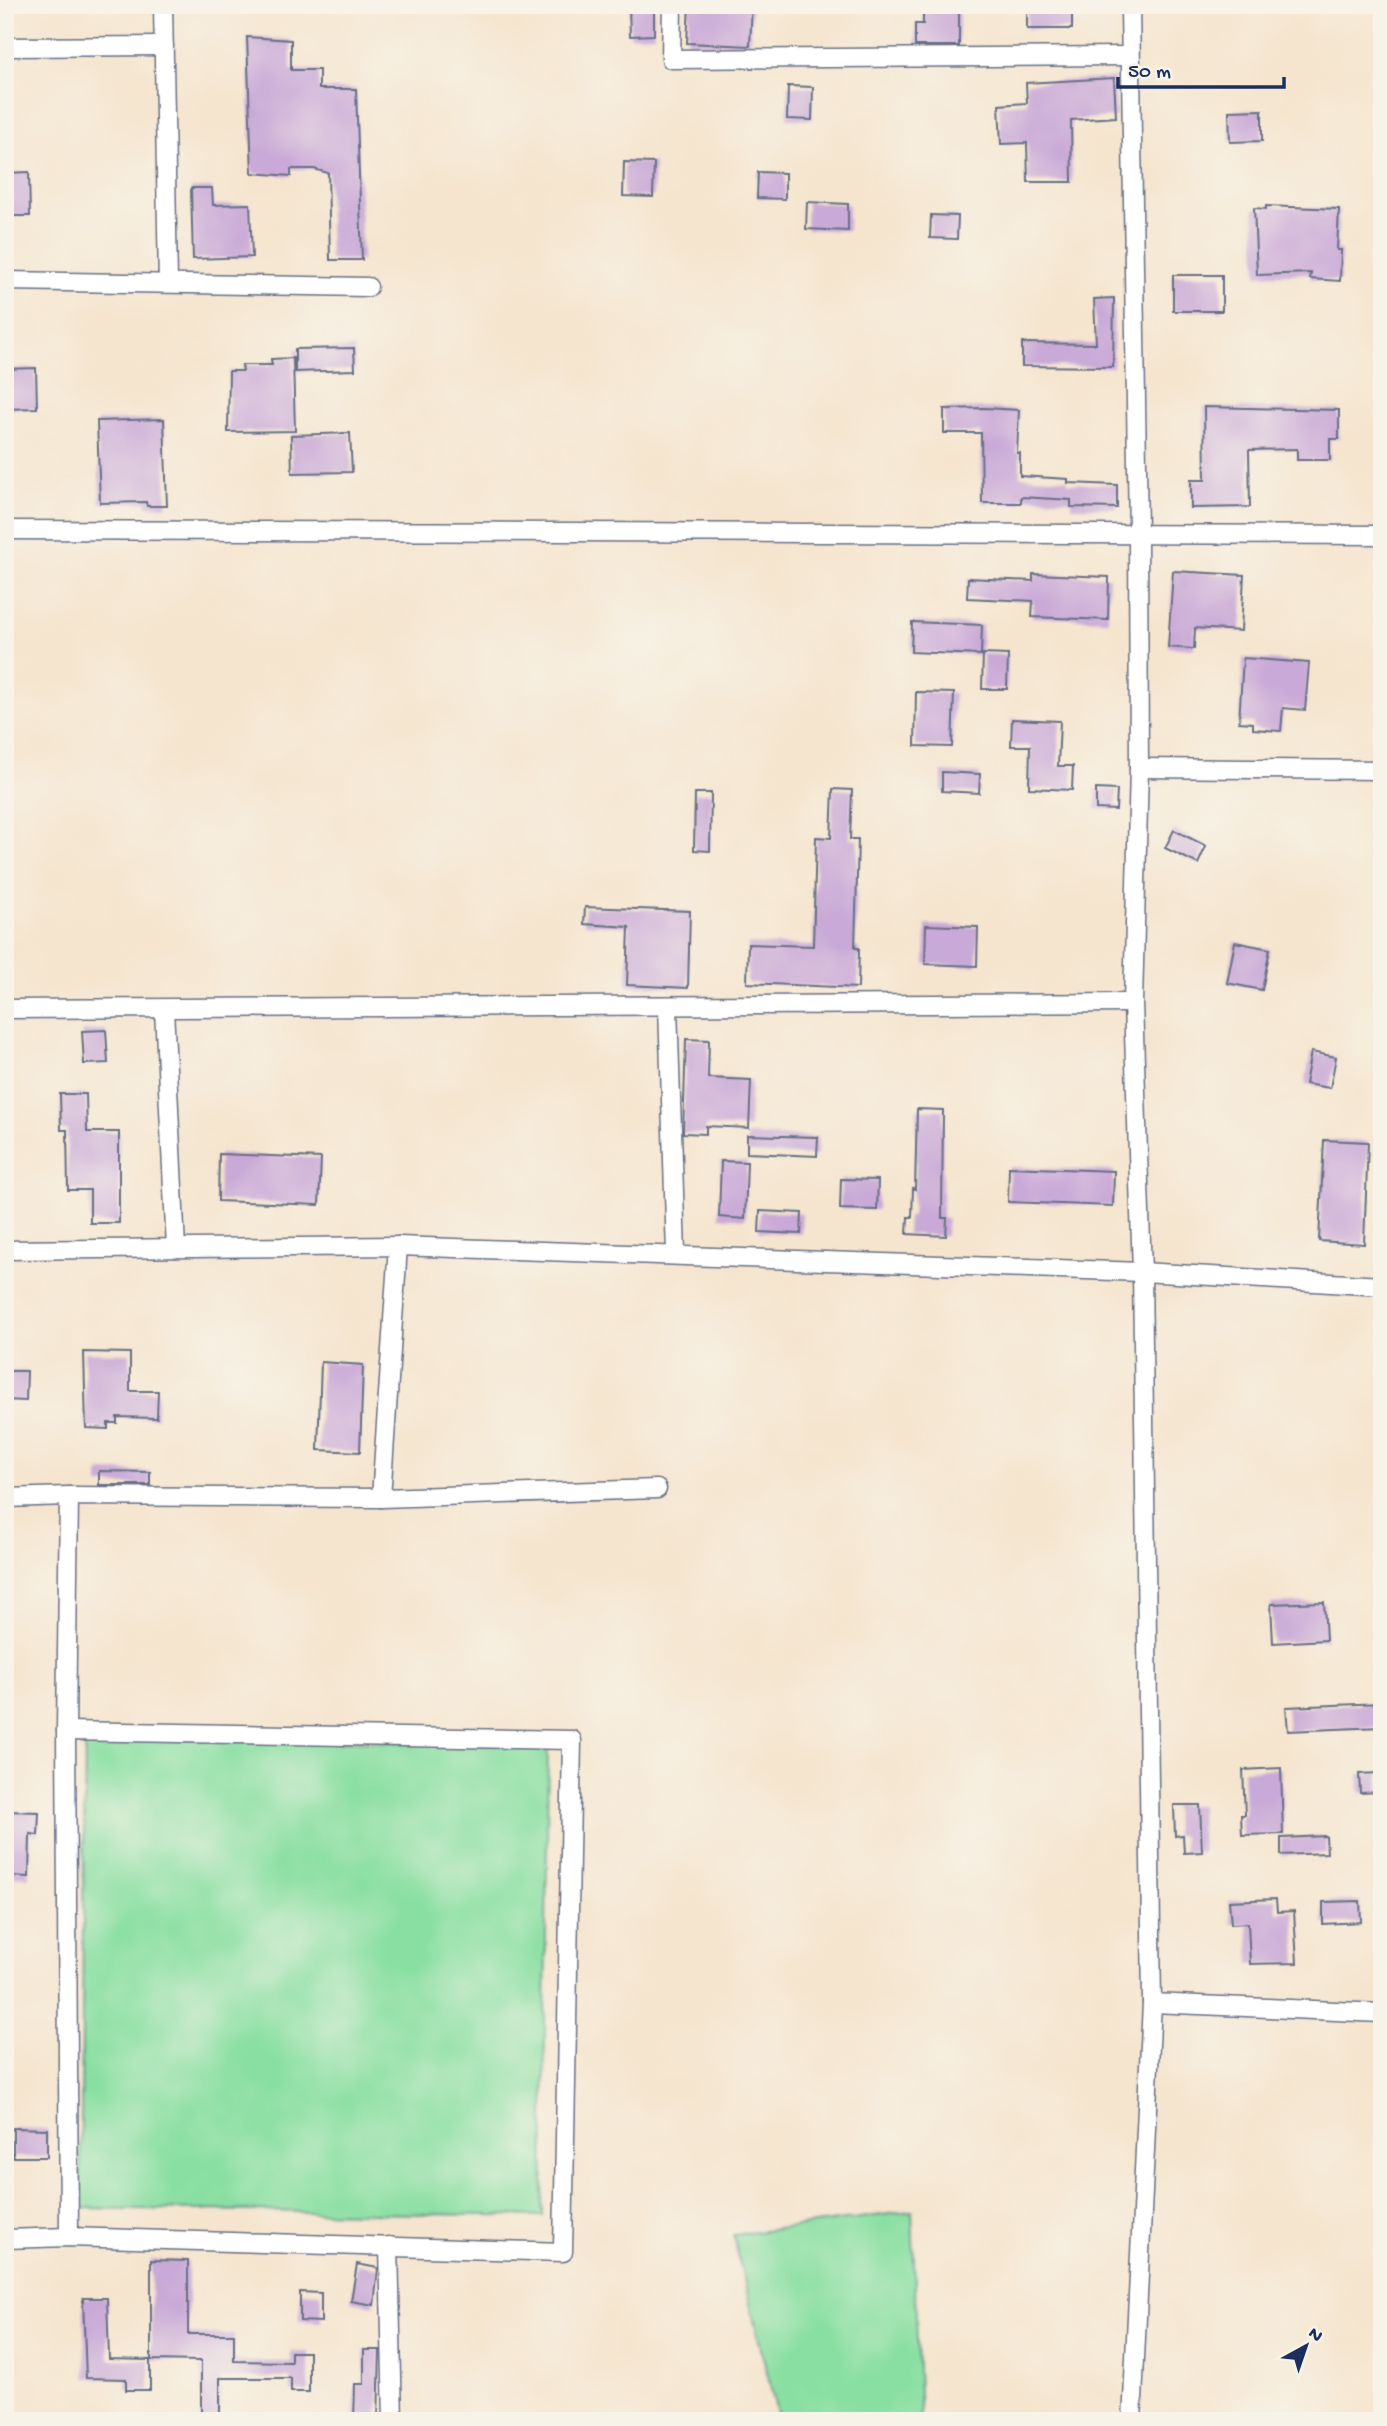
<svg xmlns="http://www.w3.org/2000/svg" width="1387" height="2426" font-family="'Gochi Hand',sans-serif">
<rect width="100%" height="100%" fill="#f7f3e8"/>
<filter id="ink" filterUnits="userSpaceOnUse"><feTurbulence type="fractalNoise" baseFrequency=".0143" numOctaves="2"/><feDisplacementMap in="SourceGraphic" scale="14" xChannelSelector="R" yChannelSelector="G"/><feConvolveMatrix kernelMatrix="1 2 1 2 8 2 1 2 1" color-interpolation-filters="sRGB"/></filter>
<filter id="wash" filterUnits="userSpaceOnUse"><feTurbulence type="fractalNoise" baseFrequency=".00686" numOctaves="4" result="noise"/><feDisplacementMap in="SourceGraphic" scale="28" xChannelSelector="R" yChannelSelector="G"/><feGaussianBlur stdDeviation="1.57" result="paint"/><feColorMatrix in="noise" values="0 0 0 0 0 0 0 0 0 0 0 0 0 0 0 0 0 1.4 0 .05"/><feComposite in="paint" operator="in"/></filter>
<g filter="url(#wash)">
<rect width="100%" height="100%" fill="#f5e5cf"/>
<g fill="#89dfa2" stroke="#528780" stroke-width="2">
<path d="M85,1737L548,1744L543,2216L80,2208Z"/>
<path d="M912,2211L920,2421H779L733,2235Z"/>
</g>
<g id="blocks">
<g fill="#c9a9d7">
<path d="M629,5H654V35L630,36Z"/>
<path d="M689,5H752L750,46L687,43Z"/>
<path d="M923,5H959V46H915V24H923Z"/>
<rect x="1027" y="5" width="45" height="24"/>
<path d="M247,37L291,40V70H319V89H356L362,260H330L328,173L314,169H291V176L252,173Z"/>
<path d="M1114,78L1116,117L1071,120L1072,182H1028L1027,143L1001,144L999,105L1027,103L1026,83Z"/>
<path d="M788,86L813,87L812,120L787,119Z"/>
<path d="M1262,110V141L1230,142L1229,111Z"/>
<path d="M624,162L654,163L653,197L623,196Z"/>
<path d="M29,172L30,216H5V173Z"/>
<path d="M758,172L785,173V199L757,198Z"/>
<path d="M191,188H212L213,205L250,204L252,257L193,259Z"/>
<path d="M807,202L848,204V231L806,229Z"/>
<path d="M1266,206L1339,209L1337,250H1341L1340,281L1310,279L1311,273L1257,275L1254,208L1266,209Z"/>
<path d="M931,215L958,216L957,239L930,238Z"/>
<rect x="1173" y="275" width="49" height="36"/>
<path d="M1114,298L1113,367L1022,366V343L1096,344L1094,299Z"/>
<path d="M354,348L355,370L295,372V349Z"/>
<path d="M293,358L295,431L228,432L229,371H243L242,365H272L271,359Z"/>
<path d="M36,368L37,408L5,409V369Z"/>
<path d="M1204,407L1339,410V439H1330V460H1297V449L1249,450L1250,507L1191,508V480H1205Z"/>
<path d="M985,408L1019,410L1017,453H1020V476L1068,479V483L1117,485V508L1071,507V500L1021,497V503H982L981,433H944V409Z"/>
<path d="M164,419L167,506H147L146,502L100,503L97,421Z"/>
<path d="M350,433L352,472L292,473L291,435Z"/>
<path d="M1173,571L1244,575L1241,631L1195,628L1194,649L1168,647Z"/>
<path d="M1033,574L1109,577L1108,620L1032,617L1033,601L967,598L968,578L1033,581Z"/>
<path d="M912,622L982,625L981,655L911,652Z"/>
<path d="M983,654L1008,655L1007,689H982Z"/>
<path d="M1243,658L1309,663L1305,710L1283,708L1281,731L1253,729V723L1239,722Z"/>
<path d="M916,692L954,693L952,747L915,746Z"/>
<path d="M1012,719L1060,721L1058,766H1073L1072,790L1029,788L1030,746H1011Z"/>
<path d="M942,772L980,774L979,793L942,791Z"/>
<path d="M833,789L852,790L850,839H858L855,948H859L858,988L747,983L748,944L813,946L816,837L831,838Z"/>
<path d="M1096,789L1117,790L1116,810L1096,809Z"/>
<path d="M695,793H711L710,851L694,850Z"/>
<path d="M1174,830L1206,846L1198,864L1165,848Z"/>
<path d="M585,907L690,911L688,988L627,985L629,927L584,924Z"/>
<path d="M926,925L978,927L977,966L925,964Z"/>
<path d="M1235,942L1270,949L1262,990L1227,983Z"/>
<path d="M106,1030L108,1063L84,1064L82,1031Z"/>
<path d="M686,1039L709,1040L708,1078L751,1080L749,1128L706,1126V1134L683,1133Z"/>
<path d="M1311,1052L1336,1057L1330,1088L1305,1084Z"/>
<path d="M60,1094H86L87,1132H119V1223H90V1190H68L67,1130H61Z"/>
<path d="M917,1109L943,1110L942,1218H947L946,1236L907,1234L908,1217H912L913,1188L915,1189Z"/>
<path d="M747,1135L818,1137L817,1156L747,1153Z"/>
<path d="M1324,1140L1368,1142L1364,1244L1319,1241Z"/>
<path d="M219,1154L321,1158L319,1205L218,1201Z"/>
<path d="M721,1161L747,1162L745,1219L719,1217Z"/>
<path d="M1009,1167L1114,1171L1113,1206L1008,1202Z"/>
<path d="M841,1179L878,1180L877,1210L840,1209Z"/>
<path d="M760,1211L802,1213L801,1234L759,1232Z"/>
<path d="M84,1352L130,1353V1391H158L157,1418L117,1417V1423H108V1429L86,1428Z"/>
<path d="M321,1362L363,1365L360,1452L318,1450Z"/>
<path d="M5,1371H27L26,1401L5,1400Z"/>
<path d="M99,1471L150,1472V1485H99Z"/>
<path d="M1324,1602L1326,1640L1273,1643L1271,1604Z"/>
<path d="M1382,1703V1727L1288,1731L1286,1707Z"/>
<path d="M1281,1768L1283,1834L1242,1835L1241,1815H1245L1243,1770Z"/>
<path d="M1379,1773L1380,1792L1360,1793L1359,1774Z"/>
<path d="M1174,1805H1200L1202,1852L1184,1853L1183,1835L1175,1836Z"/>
<path d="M5,1811L39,1812L38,1835L30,1834L29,1877L5,1876Z"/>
<path d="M1326,1836L1327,1853L1281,1855V1838Z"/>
<path d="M1276,1899L1277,1912L1294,1911L1297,1963L1250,1964L1248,1923L1231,1924L1229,1901Z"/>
<path d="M1360,1901L1361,1922L1323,1924V1902Z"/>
<path d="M13,2128L47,2129V2157H13Z"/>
<path d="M151,2260L188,2261V2334H234V2361L291,2362V2352H309V2392H291V2378H220V2421H201V2361L151,2360Z"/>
<path d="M357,2264L378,2268L374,2305L351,2301Z"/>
<path d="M300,2292L321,2293V2322L300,2321Z"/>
<path d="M83,2298H107L109,2359L150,2360V2390H126V2379L86,2378Z"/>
<path d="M364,2350H380L378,2421H354L355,2384H364Z"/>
</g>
</g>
</g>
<g filter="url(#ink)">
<use href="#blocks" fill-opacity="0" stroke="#676f86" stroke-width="2"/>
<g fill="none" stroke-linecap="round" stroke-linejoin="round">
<g stroke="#676f86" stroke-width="21">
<g id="minor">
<path d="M163,5L168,283"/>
<path d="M672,5L671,59L1129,56"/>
<path d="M1130,5L1138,533L1139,768L1133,1003L1142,1272L1152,2003L1132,2421"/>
<path d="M5,47L164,46"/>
<path d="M5,281L368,287"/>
<path d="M5,530L1382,535"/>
<path d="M1139,768L1382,770"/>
<path d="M668,1006L676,1254"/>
<path d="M5,1009L1133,1003"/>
<path d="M164,1009L176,1248"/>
<path d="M5,1250L398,1246L1142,1272L1382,1286"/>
<path d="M69,1496L66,1731L69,2237"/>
<path d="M5,1498L69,1496L381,1498L657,1489"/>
<path d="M381,1498L398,1246"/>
<path d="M1152,2003L1382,2013"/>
<path d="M5,2239L69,2237L563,2252L572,1740L66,1731"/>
<path d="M389,2246L393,2421"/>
</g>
</g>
<use href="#minor" stroke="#fff" stroke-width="18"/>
</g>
</g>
<rect width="1387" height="2426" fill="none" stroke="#f7f3e8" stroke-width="28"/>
<g transform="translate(1306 2346) rotate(40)" stroke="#f7f3e8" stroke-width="5" paint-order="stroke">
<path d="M0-5L12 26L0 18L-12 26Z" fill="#1b2f5e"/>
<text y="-10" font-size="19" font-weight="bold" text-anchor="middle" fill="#1b2f5e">N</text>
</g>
<path d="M1118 77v10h166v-10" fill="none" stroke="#1b2f5e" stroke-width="3.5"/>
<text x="1128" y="77" font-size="21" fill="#1b2f5e" stroke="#f7f3e8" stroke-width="5" paint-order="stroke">50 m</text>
</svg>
